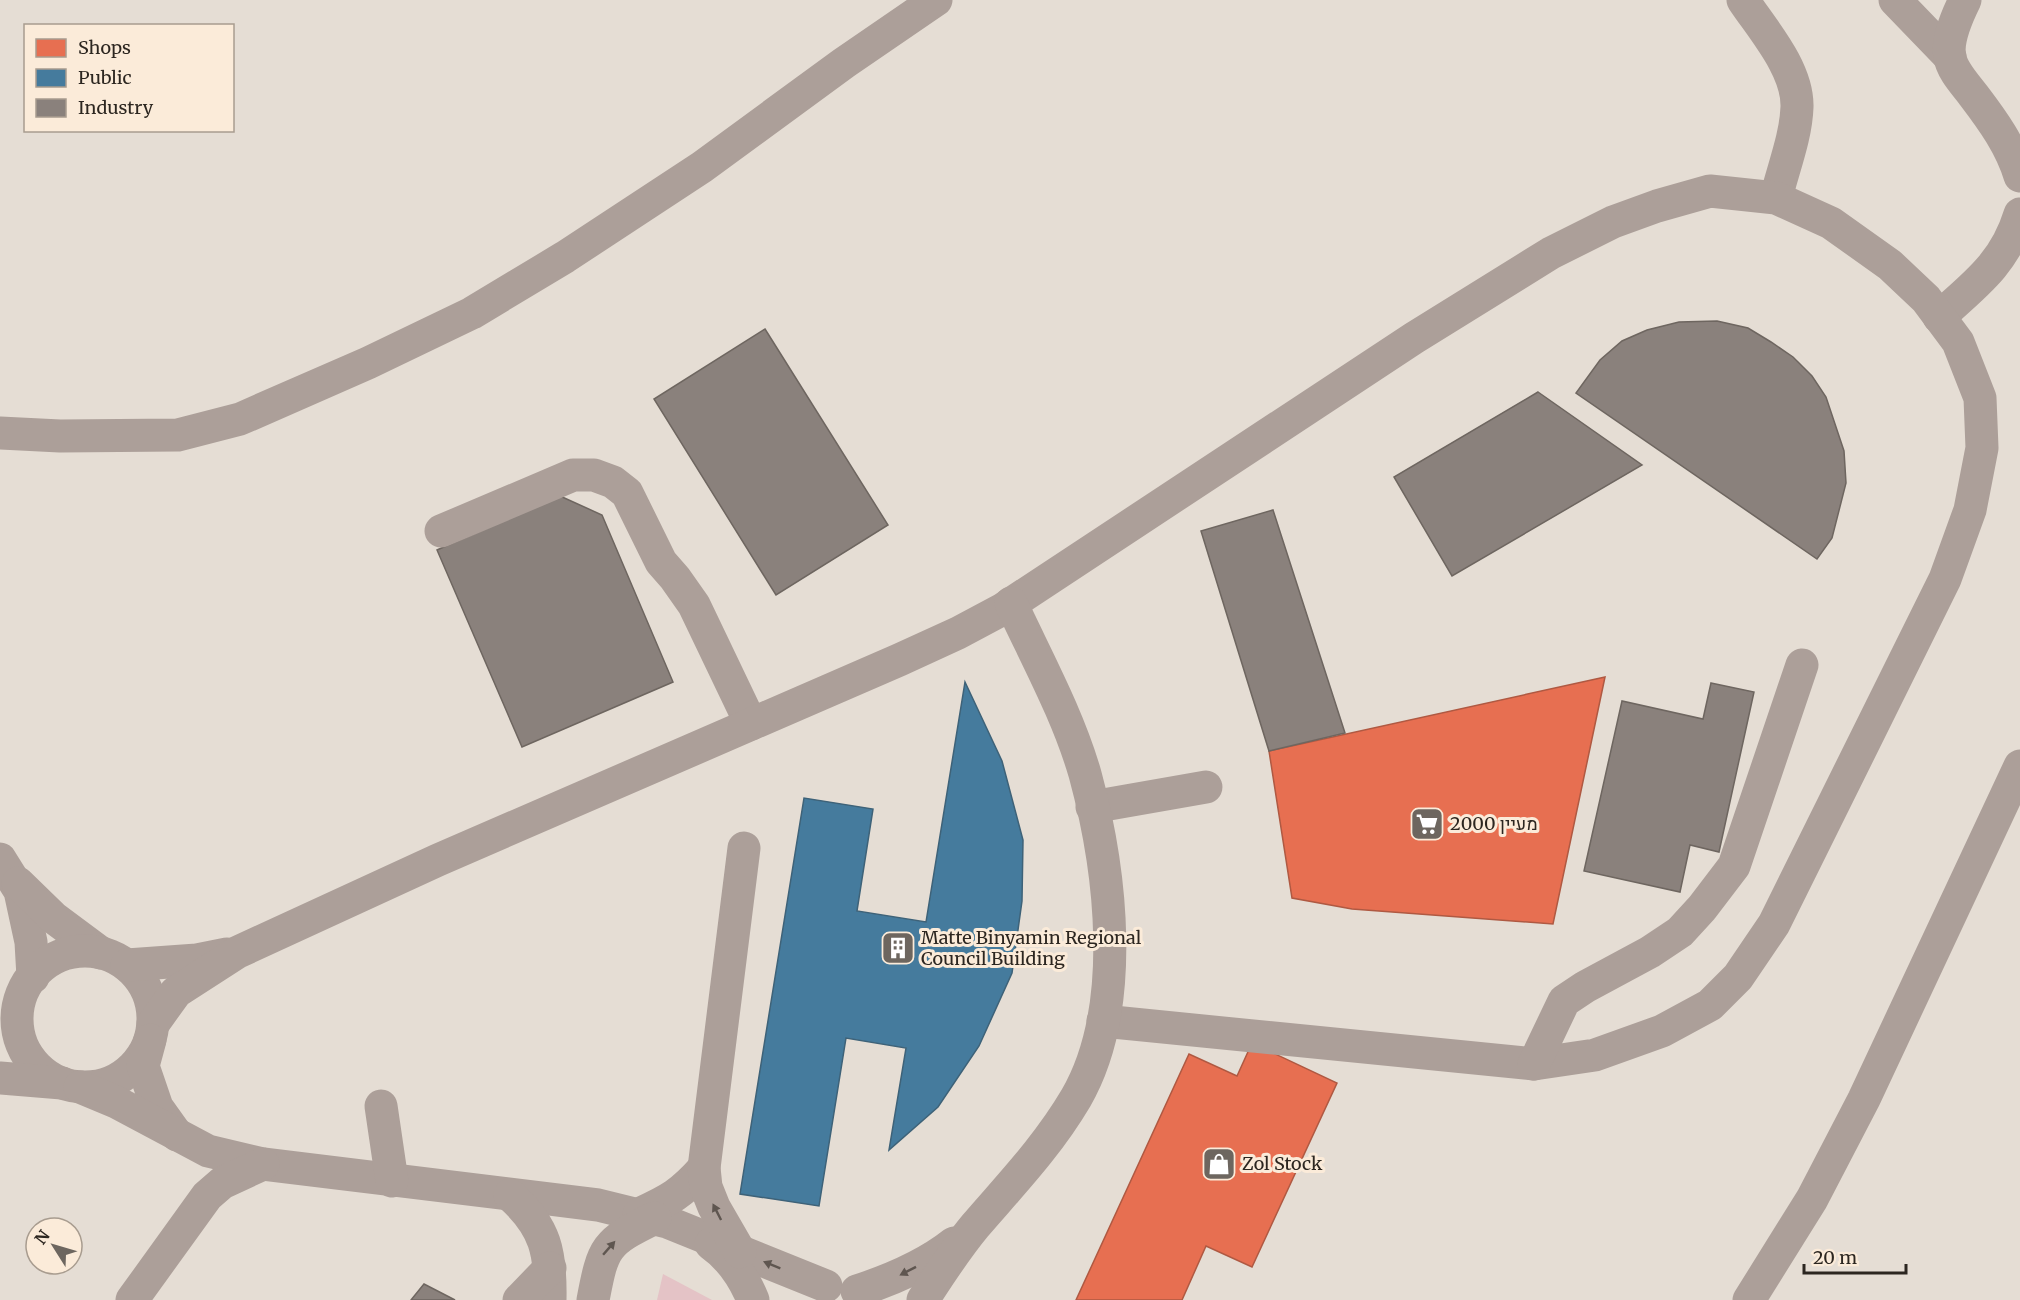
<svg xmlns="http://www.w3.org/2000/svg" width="2020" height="1300" font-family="Merriweather,Heebo,serif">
<rect width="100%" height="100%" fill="#e5ddd4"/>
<path fill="#e4c3c6" d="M663,1274L712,1300H657Z"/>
<g fill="#e76f51" stroke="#af5942" stroke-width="1.5">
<path d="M1605,677L1553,924L1352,909L1292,898L1269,751Z"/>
<path d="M1252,1043L1337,1083L1252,1267L1206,1246L1182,1300H1076L1189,1054L1237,1076Z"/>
</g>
<path fill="#457b9d" stroke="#3e6278" stroke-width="1.5" d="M965,682L1002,761L1023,840L1022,901L1012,973L979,1046L938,1107L889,1150L906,1048L846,1038L819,1206L740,1194L804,798L873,809L857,911L926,922Z"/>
<g fill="#8a817c" stroke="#6e6660" stroke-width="1.5">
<path d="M1717,321L1748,328L1771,342L1793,357L1812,376L1826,397L1844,451L1846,483L1832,538L1817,559L1576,393L1600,360L1622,341L1647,330L1679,322Z"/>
<path d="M765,329L888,525L776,595L654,399Z"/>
<path d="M1538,392L1642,465L1452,576L1394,477Z"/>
<path d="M560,496L602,515L673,682L522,747L437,550Z"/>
<path d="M1273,510L1345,733L1269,751L1201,531Z"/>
<path d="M1711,683L1754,692L1719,852L1690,845L1680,892L1584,871L1622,701L1703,719Z"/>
<path d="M424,1284L455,1300H411Z"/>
</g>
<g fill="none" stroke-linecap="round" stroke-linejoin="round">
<g stroke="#ac9f99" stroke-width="33">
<path d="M1743,0C1763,30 1798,69 1797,107C1796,137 1783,169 1776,198"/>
<path d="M1895,0L1950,57"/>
<path d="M1965,0C1958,14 1946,41 1950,57C1952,71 1966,85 1974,96C1993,121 2011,146 2020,176"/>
<path d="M1939,317C1976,284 2005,263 2020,214"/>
<path d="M0,433L60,436L178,435L240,419L368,363L472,313L565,257L702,167L844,63L936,0"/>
<path d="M441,531L573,475H594L613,482L627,493L661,562L675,578L694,605L751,724"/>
<path d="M1092,807L1206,787"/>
<path d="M0,859L20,891L31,942L33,977"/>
<path d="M18,883L54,918L101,953"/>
<circle cx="85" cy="1019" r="68"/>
<path d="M127,965L197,960L227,954"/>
<path d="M153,1024L176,992L238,952L438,860L899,660L958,633L1003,609L1414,338L1551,253L1613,222L1657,206L1710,191L1776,198L1831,223L1890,265L1926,299L1958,342L1980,398L1982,448L1970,510L1945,579L1774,924L1738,977L1710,1005L1662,1031L1595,1055L1534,1064L1103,1021"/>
<path d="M150,1040L143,1066L157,1107L177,1135"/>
<path d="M1534,1064L1564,1001L1585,987L1650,952L1680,932L1702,908L1734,866L1802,665"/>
<path d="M0,1078L62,1083"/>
<path d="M80,1087L116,1102L208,1151L263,1164L598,1205L667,1222L826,1286"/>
<path d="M381,1106L392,1181"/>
<path d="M510,1195C546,1227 551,1253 550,1300"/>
<path d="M639,1214C670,1200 682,1193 704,1168"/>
<path d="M711,1244C731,1258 744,1278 753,1300"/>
<path d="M740,1252L714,1207L706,1187L704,1168L744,848"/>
<path d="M857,1291C891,1280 925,1266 954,1243"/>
<path d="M132,1300L207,1196L222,1183L263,1164"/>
<path d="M519,1300L550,1268"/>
<path d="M593,1300C603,1247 605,1242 655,1218"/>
<path d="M923,1300C939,1275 956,1249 975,1226C1012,1183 1047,1147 1076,1098C1128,1008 1111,870 1085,774C1068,715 1037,659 1011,603"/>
<path d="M1749,1300L1812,1199L1864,1099L2020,766"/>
</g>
</g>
<defs><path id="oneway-solid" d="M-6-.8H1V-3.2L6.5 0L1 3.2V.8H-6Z" transform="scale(1.5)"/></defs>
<g fill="#5f5650">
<use href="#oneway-solid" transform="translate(717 1212) rotate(-117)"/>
<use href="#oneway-solid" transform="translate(609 1248) rotate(-49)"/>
<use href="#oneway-solid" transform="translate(772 1265) rotate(-158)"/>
<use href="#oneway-solid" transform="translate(908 1271) rotate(153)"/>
</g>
<defs>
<g id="supermarket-square" transform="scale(1.725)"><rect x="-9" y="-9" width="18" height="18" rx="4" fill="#6d665f" stroke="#fbebd9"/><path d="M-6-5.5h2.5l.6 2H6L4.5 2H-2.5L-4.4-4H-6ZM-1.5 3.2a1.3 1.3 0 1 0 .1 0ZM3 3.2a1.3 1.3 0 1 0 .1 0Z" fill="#fff"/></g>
<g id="building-square" transform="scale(1.725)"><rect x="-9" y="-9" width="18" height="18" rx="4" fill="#6d665f" stroke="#fbebd9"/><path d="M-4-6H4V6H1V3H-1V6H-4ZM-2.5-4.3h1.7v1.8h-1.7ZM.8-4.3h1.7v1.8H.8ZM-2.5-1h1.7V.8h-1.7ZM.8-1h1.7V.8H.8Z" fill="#fff"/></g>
<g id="shop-square" transform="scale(1.725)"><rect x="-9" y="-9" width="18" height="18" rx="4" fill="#6d665f" stroke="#fbebd9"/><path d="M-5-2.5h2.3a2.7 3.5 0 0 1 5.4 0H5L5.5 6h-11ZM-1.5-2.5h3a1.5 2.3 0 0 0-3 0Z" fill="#fff"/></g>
</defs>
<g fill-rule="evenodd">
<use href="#supermarket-square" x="1427" y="824"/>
<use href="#building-square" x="898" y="948"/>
<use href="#shop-square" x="1219" y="1164"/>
</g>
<g text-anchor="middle" stroke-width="6" stroke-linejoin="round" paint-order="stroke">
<g font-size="18" fill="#2c2620" stroke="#fbebd9" text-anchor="start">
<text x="1450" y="830">מעיין 2000</text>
<text x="921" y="944">Matte Binyamin Regional<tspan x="921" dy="21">Council Building</tspan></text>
<text x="1242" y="1170">Zol Stock</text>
</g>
</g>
<rect x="24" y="24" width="210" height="108" fill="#fbebd9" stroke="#a89c8f" stroke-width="1.5"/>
<rect x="36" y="39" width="30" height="18" fill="#e76f51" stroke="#a89c8f" stroke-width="1.5"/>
<text x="78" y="54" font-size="18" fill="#2c2620">Shops</text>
<rect x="36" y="69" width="30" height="18" fill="#457b9d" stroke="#a89c8f" stroke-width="1.5"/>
<text x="78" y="84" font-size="18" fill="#2c2620">Public</text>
<rect x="36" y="99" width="30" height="18" fill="#8a817c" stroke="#a89c8f" stroke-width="1.5"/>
<text x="78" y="114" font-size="18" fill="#2c2620">Industry</text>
<g transform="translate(54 1246) rotate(307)"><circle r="28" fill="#fbebd9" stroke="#a89c8f" stroke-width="1.5"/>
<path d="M0-4.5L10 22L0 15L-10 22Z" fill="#6d665f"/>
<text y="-9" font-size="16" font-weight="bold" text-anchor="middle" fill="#2c2620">N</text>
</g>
<path d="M1804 1264v9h102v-9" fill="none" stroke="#2c2620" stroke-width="3"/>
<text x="1813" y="1264" font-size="18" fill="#2c2620" stroke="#fbebd9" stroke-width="4.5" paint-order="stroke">20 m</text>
</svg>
